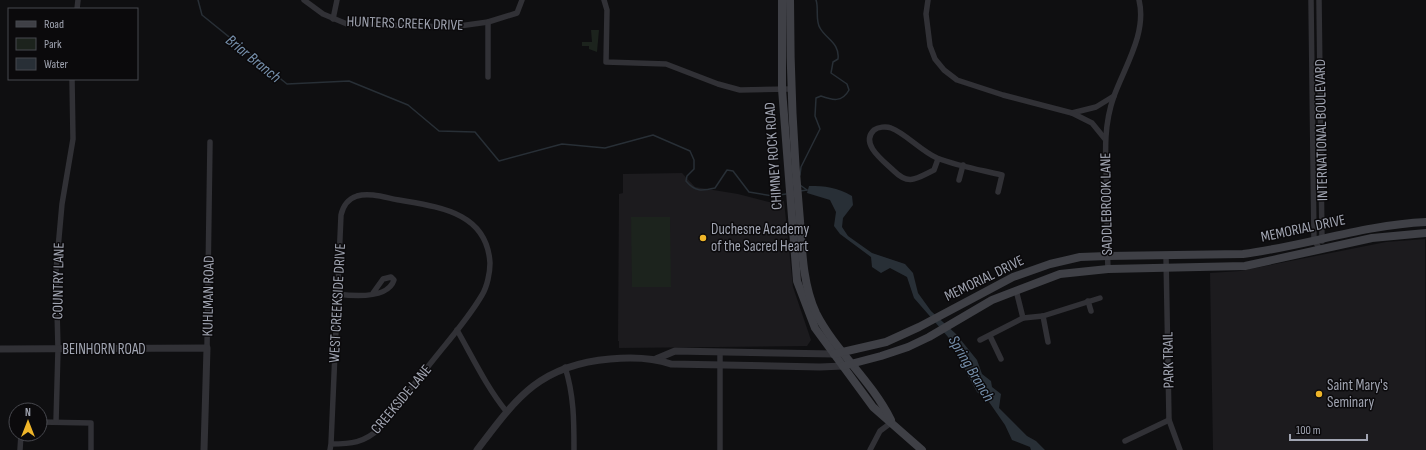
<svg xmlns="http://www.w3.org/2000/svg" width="1426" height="450" font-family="'Sofia Sans Condensed',sans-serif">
<rect width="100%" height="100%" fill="#0f0f11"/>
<g fill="#1c1b1e">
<path d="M682,173L695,187L738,194L769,202L784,201L793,287L811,340L807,346L619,348V341H618L619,194L623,193V174Z"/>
<path d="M1425,239L1426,450H1213L1210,273L1240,271L1386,242Z"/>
</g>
<g fill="#1c231d">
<path d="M591,30H599L597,52L589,49V46H582V42H592Z"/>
<path d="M631,217H670L671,287H632Z"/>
</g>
<path fill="#282f36" d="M809,186C825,186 837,187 852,196L853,205L843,218L842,227L848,236L872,253L905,264L913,273L918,293L931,311L956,334L977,360L982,374L991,381L992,387L1001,394L999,408L1027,436L1036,441L1045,450H1031L1030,447L1012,440L1005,425L989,402L977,392L966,372L960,355L948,337L914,298L907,277L890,268L881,273L872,267L871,257L840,234L834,226L836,212L830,200L807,193Z"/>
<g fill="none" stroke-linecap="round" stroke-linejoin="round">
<g stroke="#282f36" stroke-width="1.5">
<path d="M198,0L202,15L287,84L349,81L408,105L439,131L475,132L499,161L562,144L605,148L653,135L690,151L694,160V169L687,176L686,181C695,192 702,191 715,188L727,170L733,171L749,192L773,196L786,194"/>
<path d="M800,175L801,167L820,129L815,116L816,98L821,96C832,100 842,103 849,90L847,84L831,73L833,62L838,59C840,43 826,39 820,28C815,20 819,8 816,0"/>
<path d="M800,185L807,190"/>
<path d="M800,191L807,190"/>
</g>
<g stroke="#313136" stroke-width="5.5">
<path d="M304,0L323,14L347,24L452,27L488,22L517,13L522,0"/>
<path d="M604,0L607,10L606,62L666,64L718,84L740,90L790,89"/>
<path d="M928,0L926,14L930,46L935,59L944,70L957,80L1003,95L1072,113L1096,107L1114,96"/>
<path d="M1311,0L1314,240L1320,249"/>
<path d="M1319,0L1322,241"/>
<path d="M77,9L78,0"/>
<path d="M333,19L337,0"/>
<path d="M488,22V77"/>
<path d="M1072,113L1092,123L1105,139"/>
<path d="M938,159L934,170C917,178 909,186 894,171C885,162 859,144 874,130C878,127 886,126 891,128C905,133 921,151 937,158C957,166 981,170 1002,175L998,192"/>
<path d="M959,180L963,165"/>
<path d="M1166,256L1169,420L1180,450"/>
<path d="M1108,269C1107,245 1107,220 1107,196C1106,161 1102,129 1114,96C1125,66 1147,33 1139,0"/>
<path d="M1016,290L1023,318"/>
<path d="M337,294C353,296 388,299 394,280L391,277L383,279L373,293"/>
<path d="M1088,301L1091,311"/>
<path d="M1043,316L1048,342"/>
<path d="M457,330C473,358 486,386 506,411"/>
<path d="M990,336L1001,359"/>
<path d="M980,340L1023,318L1043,316L1100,298"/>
<path d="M207,348L210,142"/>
<path d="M720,352V450"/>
<path d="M565,367C574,395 574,421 574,450"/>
<path d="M40,422L91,423V450"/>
<path d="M56,422L58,349L56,271L62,204L73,139L72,79"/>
<path d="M1125,441L1169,420"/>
<path d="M20,450L21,434"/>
<path d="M330,450L331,444L341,215C343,206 348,199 357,196C370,192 387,198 399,200C439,207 487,212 490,263C490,273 487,287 482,295C471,314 456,332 442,349C421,375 400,402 380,428C364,443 351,444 331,444"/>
<path d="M870,450L880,431L892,422"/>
</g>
<g stroke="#313136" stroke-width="7">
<path d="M0,349L207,348L204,450"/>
<path d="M656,359L675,351L834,354"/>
<path d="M477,450C517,397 540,365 610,359C631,357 651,357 671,364L820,367L843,366"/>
</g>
<g stroke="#3f4046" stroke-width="8">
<path d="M782,0V89L797,281L815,328L873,407L922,450"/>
<path d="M790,0C790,74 793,147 800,221C802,251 803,285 816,313C836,352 871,380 891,420"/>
<path d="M834,354L886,342L919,327L1013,277L1050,264L1080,257L1107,256L1243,254C1305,246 1363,225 1426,222"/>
<path d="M843,366L881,356L908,347L929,337L992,300L1060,274L1108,269L1245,266L1372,238L1426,233"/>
</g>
</g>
<g fill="#efb529" stroke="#0b0a0c" stroke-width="1.5">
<circle cx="703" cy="238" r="4"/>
<circle cx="1319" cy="394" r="4"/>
</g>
<g text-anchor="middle" stroke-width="3" stroke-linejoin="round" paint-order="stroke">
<g font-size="15" fill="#a1a5b2" stroke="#0b0a0c">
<text transform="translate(405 23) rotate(2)" y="5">HUNTERS CREEK DRIVE</text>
<text transform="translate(1321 130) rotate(-91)" y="5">INTERNATIONAL BOULEVARD</text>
<text transform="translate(773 156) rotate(-94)" y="5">CHIMNEY ROCK ROAD</text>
<text transform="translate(1106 204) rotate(-91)" y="5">SADDLEBROOK LANE</text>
<text transform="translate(1303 228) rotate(-12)" y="5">MEMORIAL DRIVE</text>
<text transform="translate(984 278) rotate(-26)" y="5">MEMORIAL DRIVE</text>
<text transform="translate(58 281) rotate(-89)" y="5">COUNTRY LANE</text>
<text transform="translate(208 296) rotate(-89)" y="5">KUHLMAN ROAD</text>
<text transform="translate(337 303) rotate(-87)" y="5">WEST CREEKSIDE DRIVE</text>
<text x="104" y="354">BEINHORN ROAD</text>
<text transform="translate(1168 360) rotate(-91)" y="5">PARK TRAIL</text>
<text transform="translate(401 399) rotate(-50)" y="5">CREEKSIDE LANE</text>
</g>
<g font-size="15" fill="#a1a5b2" stroke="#0b0a0c" text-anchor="start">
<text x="711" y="234">Duchesne Academy<tspan x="711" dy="17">of the Sacred Heart</tspan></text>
<text x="1327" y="390">Saint Mary's<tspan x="1327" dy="17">Seminary</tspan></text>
</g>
<g font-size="16" font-style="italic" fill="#7791ad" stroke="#0b0a0c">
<text transform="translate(254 58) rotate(39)" y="6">Briar Branch</text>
<text transform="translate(972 368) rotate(59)" y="6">Spring Branch</text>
</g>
</g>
<rect x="8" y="8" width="130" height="72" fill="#0b0a0c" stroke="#47484e"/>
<rect x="16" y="21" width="20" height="6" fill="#3f4046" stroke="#47484e"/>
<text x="44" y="28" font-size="12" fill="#a1a5b2">Road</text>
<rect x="16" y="38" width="20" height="12" fill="#1c231d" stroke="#47484e"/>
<text x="44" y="48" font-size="12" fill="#a1a5b2">Park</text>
<rect x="16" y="58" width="20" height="12" fill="#282f36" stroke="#47484e"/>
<text x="44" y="68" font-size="12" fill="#a1a5b2">Water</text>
<g transform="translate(28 422)"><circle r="19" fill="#0b0a0c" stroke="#47484e"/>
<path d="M0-3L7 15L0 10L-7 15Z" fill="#efb529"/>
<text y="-6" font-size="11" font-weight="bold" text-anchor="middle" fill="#a1a5b2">N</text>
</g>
<path d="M1290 434v6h77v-6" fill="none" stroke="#a1a5b2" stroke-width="2"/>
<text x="1296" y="434" font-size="12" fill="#a1a5b2" stroke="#0b0a0c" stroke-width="3" paint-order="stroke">100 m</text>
</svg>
